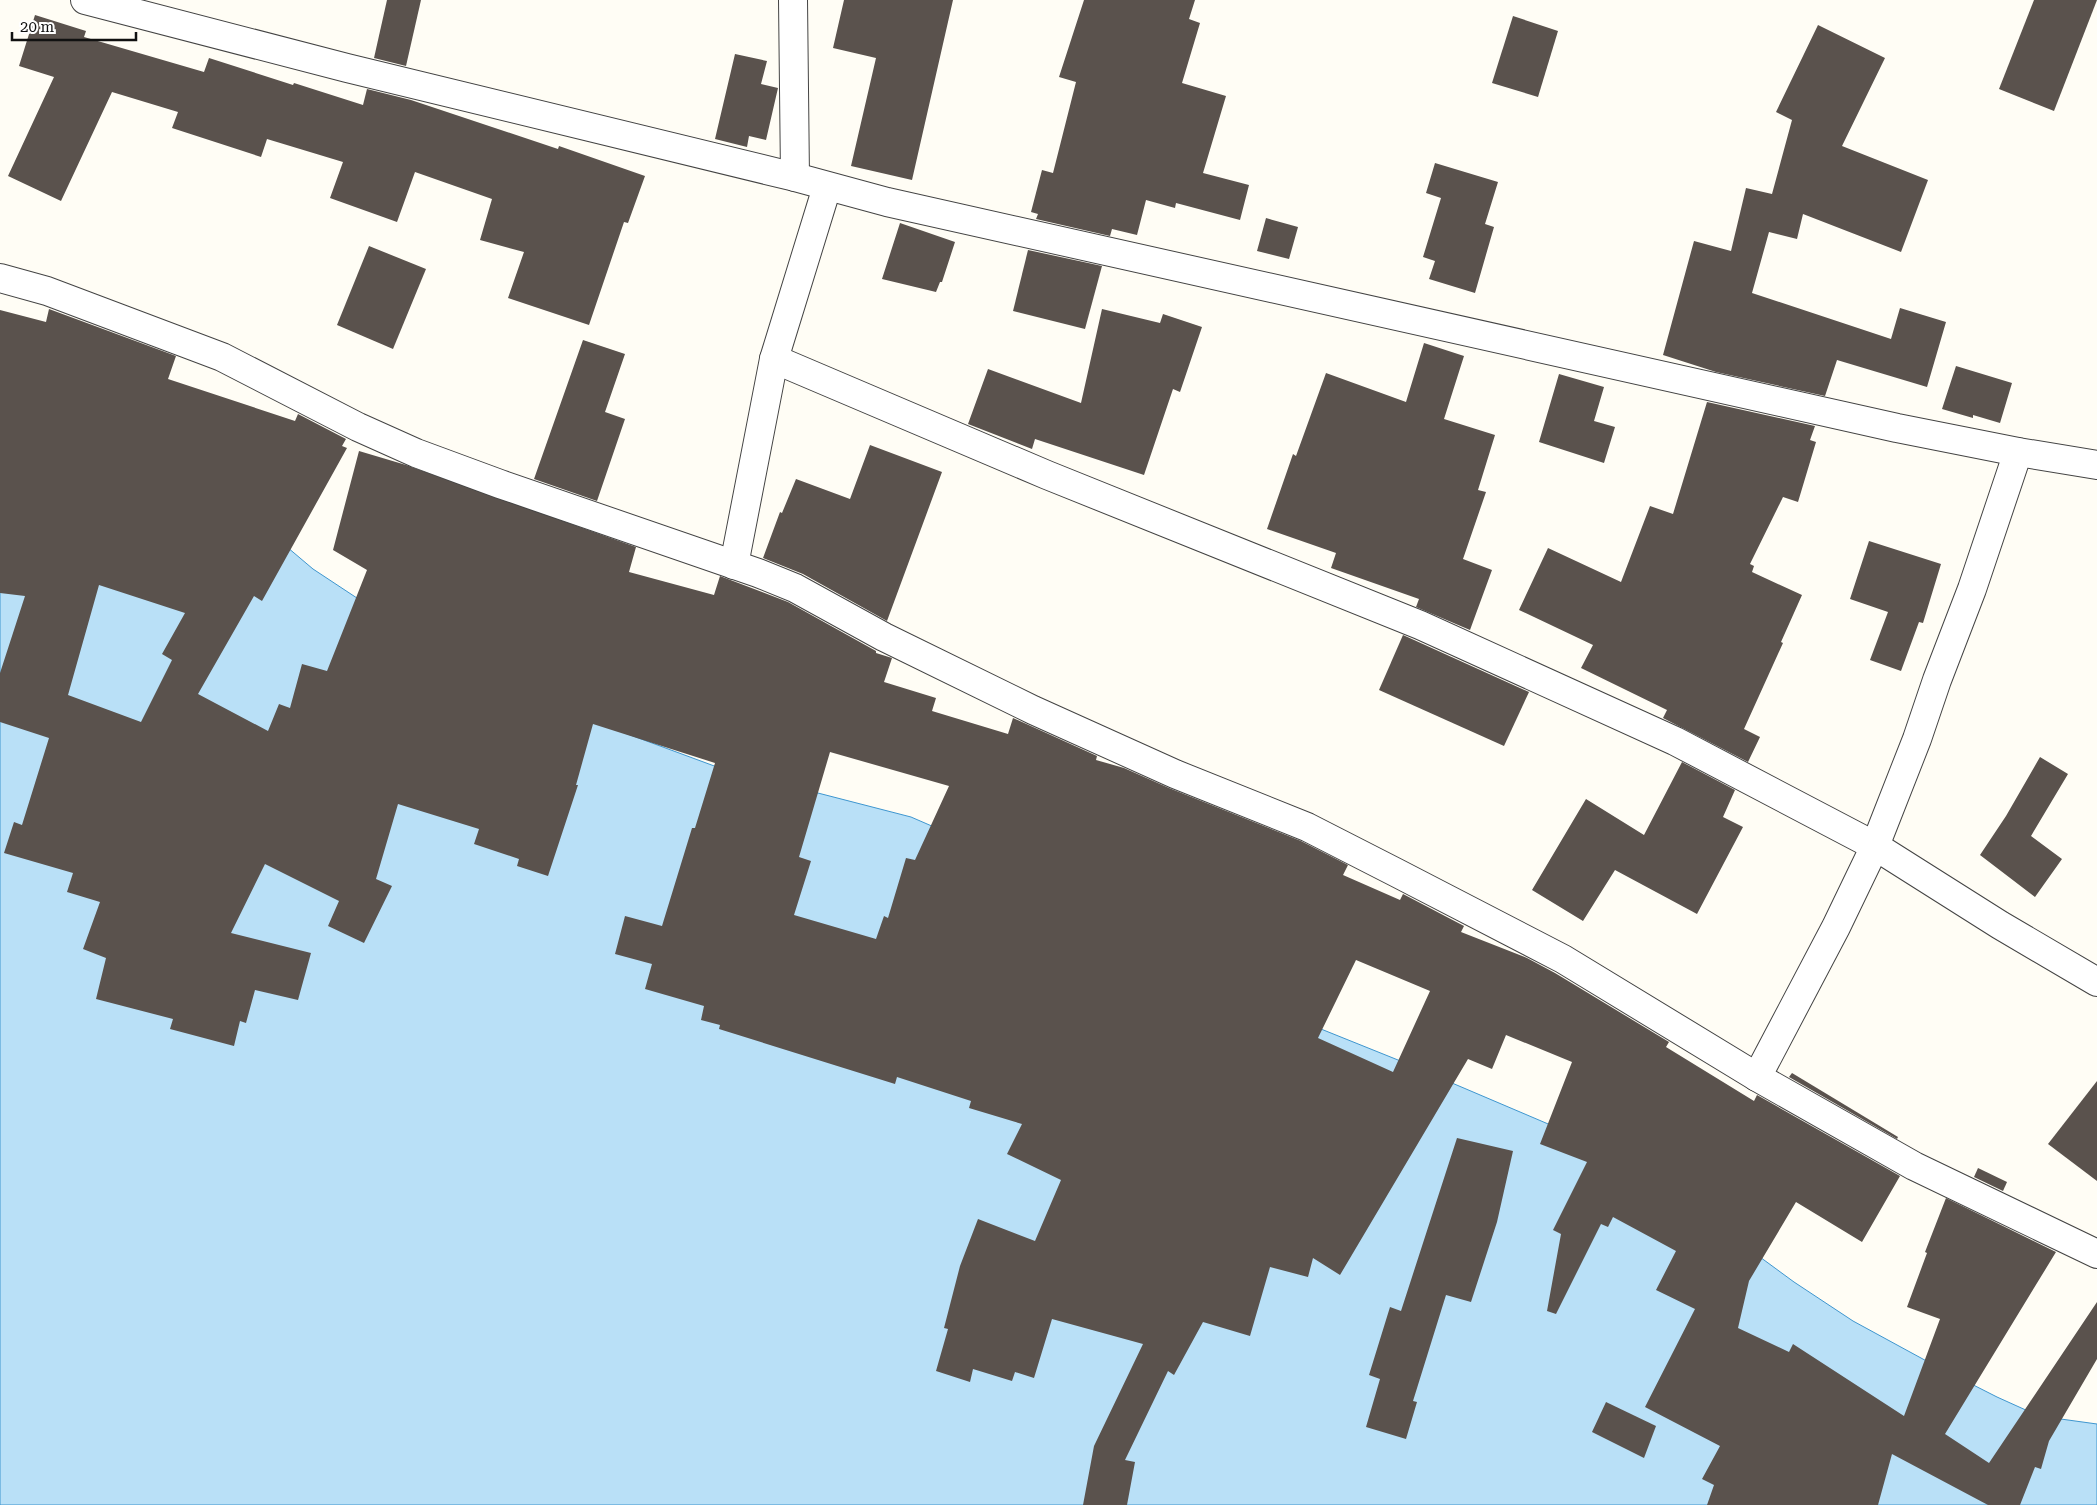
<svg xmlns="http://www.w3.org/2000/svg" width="2097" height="1505" font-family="'Roboto Serif',serif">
<rect width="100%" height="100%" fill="#fffdf5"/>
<path fill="#b9e0f7" stroke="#3f96cf" d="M0,433L261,525L313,569L366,604L568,712L717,767L911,817L1047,876L1311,1025L1398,1060L1567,1132L1719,1227L1794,1282L1853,1321L1932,1364L1997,1397L2039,1416L2097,1424V1505H0Z"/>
<g fill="#5a524d" fill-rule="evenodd">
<path d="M387,0H421L406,66L374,58Z"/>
<path d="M844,0H953L912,180L851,166L876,58L833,48Z"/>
<path d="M1084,0H1195L1189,19L1200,23L1182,83L1226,96L1203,173L1249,185L1240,220L1176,203L1175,208L1146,200L1137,235L1112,229L1110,236L1036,219L1038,214L1031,212L1042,170L1053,173L1076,82L1059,77Z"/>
<path d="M2034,0H2097L2054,111L1999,89Z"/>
<path d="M35,15L86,31L84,37L204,72L209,58L293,85L294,83L363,105L367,89L411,100L558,149L559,146L645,176L628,223L624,222L589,325L508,298L524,252L480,240L492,199L415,172L397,222L330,198L343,162L267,139L261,157L172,128L178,112L112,92L61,201L8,176L54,77L19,66Z"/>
<path d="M1513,16L1558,31L1538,97L1492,83Z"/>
<path d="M1818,25L1885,58L1842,146L1928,180L1901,252L1803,214L1797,239L1769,232L1752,293L1891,339L1900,308L1946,322L1927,387L1837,360L1825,396L1716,372L1663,355L1694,241L1731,251L1746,188L1772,194L1792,120L1776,112Z"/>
<path d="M735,54L767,61L761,84L778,88L766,140L749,136L747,147L715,139Z"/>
<path d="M1435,163L1498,182L1485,224L1494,227L1475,293L1429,279L1435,261L1423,257L1441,198L1426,193Z"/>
<path d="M1266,218L1298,227L1289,259L1257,251Z"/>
<path d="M900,223L955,242L942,282H940L936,292L882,279Z"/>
<path d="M369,246L426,269L393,349L337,325Z"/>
<path d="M1028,250L1102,266L1085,329L1013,311Z"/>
<path d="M49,309L176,356L168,379L295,421L298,414L346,439L342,446L347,448L262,601L254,596L198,694L268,731L279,704L290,708L302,664L327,671L367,570L333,550L359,451L406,465L636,547L629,572L714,595L720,576L788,602L876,651V653L892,658L884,682L936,698L932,711L1008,734L1013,718L1097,756L1096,760L1124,768L1169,788L1301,841L1348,865L1343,875L1400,900L1403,894L1464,926L1461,932L1527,958L1555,973L1669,1042L1666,1047L1754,1101L1757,1095L1900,1176L1862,1242L1796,1202L1749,1281L1738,1328L1789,1352L1793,1344L1904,1416L1940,1319L1907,1307L1927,1253L1925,1252L1946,1198L2056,1252L1945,1434L1989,1463L2097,1302V1359L2049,1441L2041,1469L2035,1467L2020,1505H1988L1892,1454L1878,1505H1707L1714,1485L1702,1479L1720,1446L1645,1407L1695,1309L1656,1290L1676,1251L1613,1217L1608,1227L1601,1224L1556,1314L1547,1311L1561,1234L1553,1230L1587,1162L1540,1144L1572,1062L1506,1035L1492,1069L1468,1059L1340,1275L1313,1258L1308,1277L1270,1267L1250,1336L1203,1322L1174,1375L1168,1371L1125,1460L1135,1462L1127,1505H1083L1094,1446L1143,1344L1052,1319L1034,1378L1015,1372L1012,1381L973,1369L970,1382L936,1371L948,1329L944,1328L960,1266L978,1219L1035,1241L1061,1180L1007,1154L1022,1124L969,1108L971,1101L897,1077L895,1084L719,1029L720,1025L701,1020L704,1006L645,989L652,964L615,954L625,916L662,926L692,828H695L715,763L593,724L576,785H578L548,876L517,866L519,859L474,844L479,829L398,804L376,879L392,886L364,943L328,926L339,901L265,864L231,933L311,953L298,1000L255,990L246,1023L240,1021L234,1046L170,1029L173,1019L96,999L106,958L83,949L100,902L67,892L73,873L4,853L14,822L22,825L49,738L0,722V673L25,596L0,593V310L46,322ZM99,585L185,613L162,654L172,660L141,722L68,695ZM830,752L949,786L915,860L906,858L888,918L884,916L876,939L794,915L811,861L799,857ZM1356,960L1430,991L1393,1072L1318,1038Z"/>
<path d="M1102,309L1160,323L1163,314L1202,327L1180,392L1173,389L1144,475L1035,439L1032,449L968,424L988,369L1081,403Z"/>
<path d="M583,340L625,354L605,412L625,419L597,501L534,479Z"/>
<path d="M1424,343L1464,356L1444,419L1495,435L1478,490L1486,492L1463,559L1492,570L1470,630L1416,607L1419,599L1331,568L1336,553L1267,529L1293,454L1296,456L1326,373L1406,402Z"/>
<path d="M1956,366L2012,383L2000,423L1973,415V418L1942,409Z"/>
<path d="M1559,374L1604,387L1594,421L1615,427L1604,463L1539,442Z"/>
<path d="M1707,402L1815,426L1810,440L1816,442L1798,502L1783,497L1750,564L1754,566L1752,572L1802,595L1781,642L1783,643L1744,729L1760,737L1748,762L1663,718L1667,710L1581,668L1593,645L1519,610L1548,548L1621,582L1650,506L1673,514Z"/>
<path d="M870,445L942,472L887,621L803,574L763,558L780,512L782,513L796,479L850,499Z"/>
<path d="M1869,541L1941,564L1923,623L1919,622L1901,671L1870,660L1888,612L1850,599Z"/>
<path d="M1403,635L1529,692L1504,746L1379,690Z"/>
<path d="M2040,757L2068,774L2031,836L2062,859L2035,897L1980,855L2006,816Z"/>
<path d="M1682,762L1735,790L1723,817L1743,827L1697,914L1615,870L1583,921L1532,890L1586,799L1644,835Z"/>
<path d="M1792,1073L1898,1137L1897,1139L1789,1077Z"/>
<path d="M2097,1081V1181L2048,1144Z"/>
<path d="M1457,1138L1513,1151L1497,1222L1471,1302L1446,1295L1413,1401L1417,1402L1406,1439L1366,1427L1380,1379L1369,1375L1390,1307L1401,1311Z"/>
<path d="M1978,1168L2007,1182L2003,1191L1974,1177Z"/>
<path d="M1606,1402L1656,1426L1644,1458L1592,1432Z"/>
</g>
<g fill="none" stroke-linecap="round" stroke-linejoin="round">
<g stroke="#444" stroke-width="30">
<g id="minor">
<path d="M85,0L347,68L795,177L887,202L1897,428L2018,452L2097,465"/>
<path d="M793,0L795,177"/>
<path d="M0,278L47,291L222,357L358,427L416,453L500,484L758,573L795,588L884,637L1033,710L1175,774L1307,827L1397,873L1563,959L1757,1077L1914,1166L2097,1254"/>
<path d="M774,359L1047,475L1420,625L1675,741L1875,846L2000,925L2097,982"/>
<path d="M734,565L774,359L827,187"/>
<path d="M1757,1077L1836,927L1875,846L1917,739L1937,680L1972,589L2018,452"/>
</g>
</g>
<use href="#minor" stroke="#fff" stroke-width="28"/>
</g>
<path d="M12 32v8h124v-8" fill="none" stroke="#111111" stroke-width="2.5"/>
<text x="20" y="32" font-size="15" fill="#111111" stroke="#ffffff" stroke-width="4" paint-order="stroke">20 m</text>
</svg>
